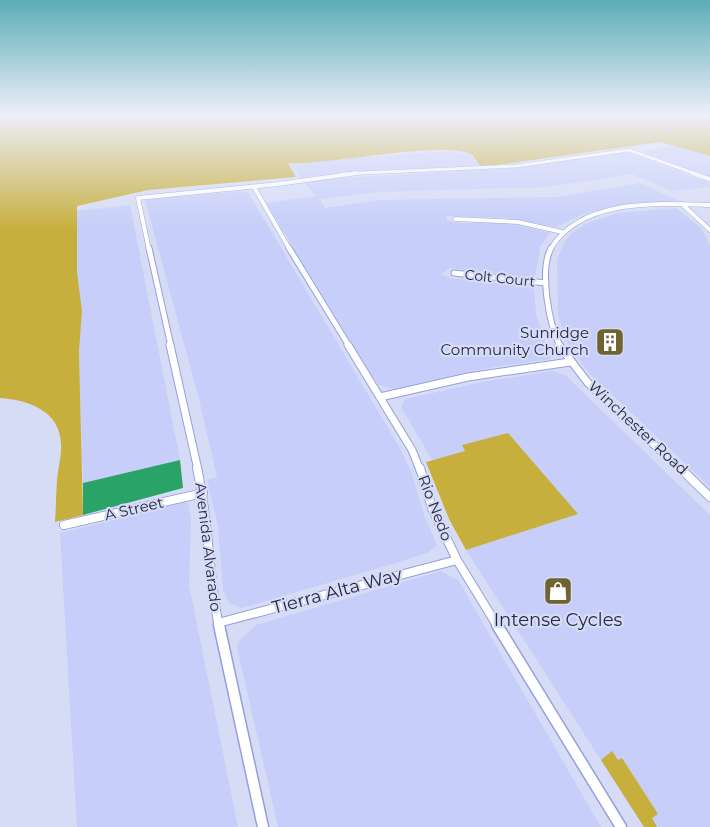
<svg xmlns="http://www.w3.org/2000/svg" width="710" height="827" font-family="Montserrat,sans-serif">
<rect width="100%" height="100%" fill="#d7dcf6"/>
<g fill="#c6cef9">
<path d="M672,146L710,156V177L642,151Z"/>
<path d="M449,151L470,155L480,166L359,171L301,178L289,163Z"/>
<path d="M625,152L710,183V187L672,191L632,174L547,187L377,192L320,199L325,208L380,200L556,197L640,183L679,201L609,207L579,216L556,227L504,218L447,216V220L455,223H509L550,233L540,247L535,278L450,268L441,274L449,278L534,287L536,314L551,359L488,368L394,389L379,385L371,374L266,203L316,196L304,182L326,179L510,168Z"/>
<path d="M243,191L248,192L402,452L412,474L424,515L437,545L429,552L396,563L242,608L229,603L223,590L218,526L207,480L217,477L199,399L145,200Z"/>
<path d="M130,205L180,460L83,483L79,352L82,311L77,272V211Z"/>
<path d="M676,208L700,227L710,245V487L588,372L567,342L558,315L557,260L565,241L572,233L588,223L617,213Z"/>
<path d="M553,371L565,375L710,515V827H644L466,550L577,514L462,446L466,451L432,460L401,407L405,399L482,382Z"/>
<path d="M188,502L191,519L189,585L238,827H77L60,533Z"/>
<path d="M441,571L458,580L601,827H278L237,647L239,641L256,625Z"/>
</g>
<g fill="#c7af3d">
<path d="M0,114H710V156L660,142L497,165L480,166C478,163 475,158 472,155C447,139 323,166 288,163L296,177L148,190L77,206V272L82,311L79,352L83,515L55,522C56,508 56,494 57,480C58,468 62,455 61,443C59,410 28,400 0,398Z"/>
<path d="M508,433L578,514L466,550L449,519L426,462L465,451L462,445Z"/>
<path d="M612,751L618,760L622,758L658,814L652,818L657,827H644L601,760Z"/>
</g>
<path fill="#2aa369" d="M180,460L183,488L83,515V483Z"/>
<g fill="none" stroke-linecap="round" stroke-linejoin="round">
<g stroke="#969fdd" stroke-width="4">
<path id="minor-far5" d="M341,174L516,166L629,150L696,174"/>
</g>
<g stroke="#969fdd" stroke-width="5">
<g id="minor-far4">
<path d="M692,173L710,179"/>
<path d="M254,187L290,250"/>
<path d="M682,204L710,230"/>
<path d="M455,219L518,222L562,232"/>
<path d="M149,250L138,198L278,184L357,173"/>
<path d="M550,250C580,198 658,203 710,205"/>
</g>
</g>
<g stroke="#969fdd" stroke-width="7">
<g id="minor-far3">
<path d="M149,248L171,346"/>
<path d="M289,248L349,346"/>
<path d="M551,248C539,271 549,324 560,346"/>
<path d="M454,273L546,283"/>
</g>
</g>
<g stroke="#969fdd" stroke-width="9">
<g id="minor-far2">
<path d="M170,345L198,470"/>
<path d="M348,345L412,450L420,470"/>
<path d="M559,345L588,383L681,470"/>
<path d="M380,397L468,377L570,362"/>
</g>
</g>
<g stroke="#969fdd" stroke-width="10">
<g id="minor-far1">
<path d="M197,468C209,520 208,574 219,627"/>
<path d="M420,468L432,508L457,560L498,627"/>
<path d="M680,468L710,497"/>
<path d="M64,525L203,493"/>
<path d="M218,623L457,560"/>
</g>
</g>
<g stroke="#969fdd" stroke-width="13">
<g id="minor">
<path d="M219,625L263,827"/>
<path d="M497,625L621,827"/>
</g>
</g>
<use href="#minor-far5" stroke="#fff" stroke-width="3"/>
<use href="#minor-far4" stroke="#fff" stroke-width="4"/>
<use href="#minor-far3" stroke="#fff" stroke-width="5"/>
<use href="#minor-far2" stroke="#fff" stroke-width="7"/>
<use href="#minor-far1" stroke="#fff" stroke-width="8"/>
<use href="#minor" stroke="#fff" stroke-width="10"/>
</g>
<linearGradient id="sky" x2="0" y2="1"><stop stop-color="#5cadb5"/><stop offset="0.5" stop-color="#edeffb"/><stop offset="1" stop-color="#edeffb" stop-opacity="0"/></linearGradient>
<rect width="710" height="230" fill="url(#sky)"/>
<defs>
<g id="building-square" transform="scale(1.5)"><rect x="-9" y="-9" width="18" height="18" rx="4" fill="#6f6431" stroke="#d7dcf6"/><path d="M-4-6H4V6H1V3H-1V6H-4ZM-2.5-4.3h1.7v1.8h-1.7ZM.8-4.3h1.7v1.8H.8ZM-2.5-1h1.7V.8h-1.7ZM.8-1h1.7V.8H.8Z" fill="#fff"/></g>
<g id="shop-square" transform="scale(1.5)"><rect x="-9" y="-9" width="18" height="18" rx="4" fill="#6f6431" stroke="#d7dcf6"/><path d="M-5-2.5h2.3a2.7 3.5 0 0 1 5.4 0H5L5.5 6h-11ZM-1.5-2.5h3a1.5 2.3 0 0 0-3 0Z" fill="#fff"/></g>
</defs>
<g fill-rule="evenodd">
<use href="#building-square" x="610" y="342"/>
<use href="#shop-square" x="558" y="591"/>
</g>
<g text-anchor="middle" stroke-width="4.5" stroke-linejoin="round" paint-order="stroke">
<g font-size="14" fill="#242740" stroke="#d7dcf6">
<text transform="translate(500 278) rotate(6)" y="5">Colt Court</text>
</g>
<g font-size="15" fill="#242740" stroke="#d7dcf6" text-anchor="end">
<text x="589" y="338">Sunridge<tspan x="589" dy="17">Community Church</tspan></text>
</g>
<g font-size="15" fill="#242740" stroke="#d7dcf6">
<text transform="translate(638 428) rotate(43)" y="5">Winchester Road</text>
<text transform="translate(435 508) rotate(69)" y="5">Rio Nedo</text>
<text transform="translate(134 509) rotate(-13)" y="5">A Street</text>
<text transform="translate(208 547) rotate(83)" y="5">Avenida Alvarado</text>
</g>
<g font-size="18" fill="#242740" stroke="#d7dcf6">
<text transform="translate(337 591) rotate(-15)" y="6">Tierra Alta Way</text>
</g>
<g font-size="18" fill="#242740" stroke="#d7dcf6">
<text x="558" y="626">Intense Cycles</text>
</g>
</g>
</svg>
